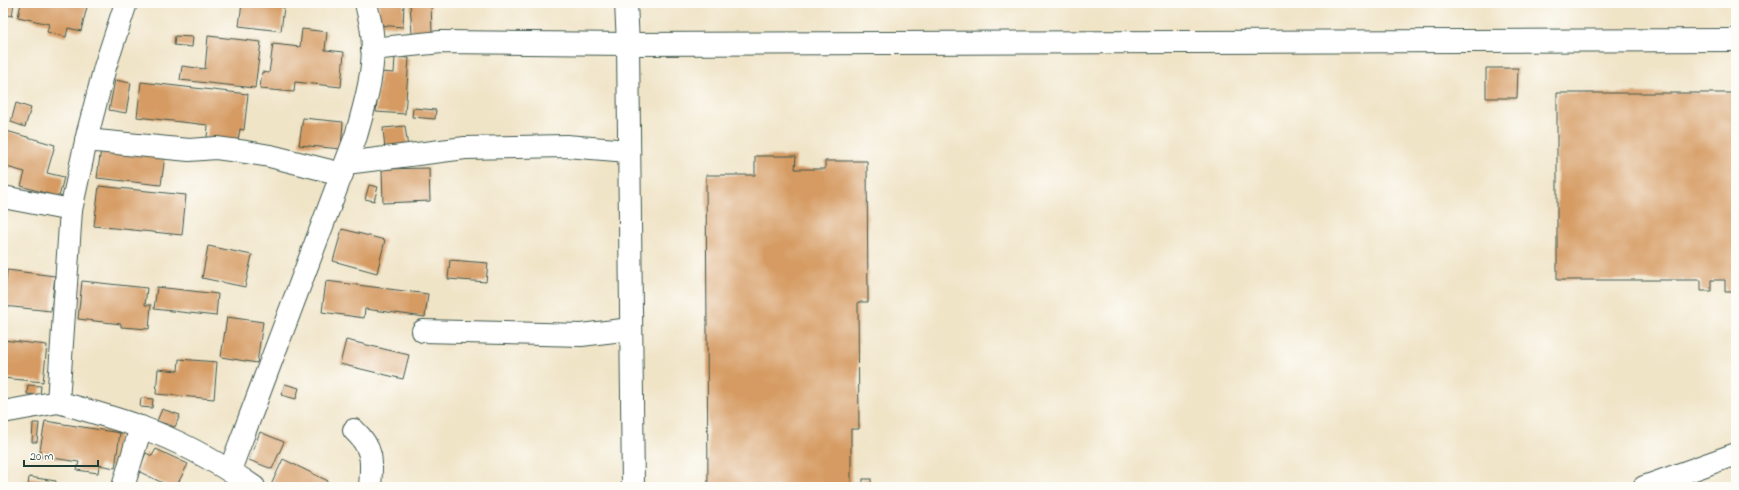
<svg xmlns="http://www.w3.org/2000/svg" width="1739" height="490" font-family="'Indie Flower',sans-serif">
<rect width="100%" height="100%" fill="#fdfcf7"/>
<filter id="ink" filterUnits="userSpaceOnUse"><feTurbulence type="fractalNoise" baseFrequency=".025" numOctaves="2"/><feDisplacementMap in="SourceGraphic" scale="8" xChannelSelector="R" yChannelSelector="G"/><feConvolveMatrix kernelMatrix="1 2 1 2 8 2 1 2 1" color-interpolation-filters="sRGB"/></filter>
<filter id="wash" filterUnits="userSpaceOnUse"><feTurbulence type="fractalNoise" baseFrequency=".012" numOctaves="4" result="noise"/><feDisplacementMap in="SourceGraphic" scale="16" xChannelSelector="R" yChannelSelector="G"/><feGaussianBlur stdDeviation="0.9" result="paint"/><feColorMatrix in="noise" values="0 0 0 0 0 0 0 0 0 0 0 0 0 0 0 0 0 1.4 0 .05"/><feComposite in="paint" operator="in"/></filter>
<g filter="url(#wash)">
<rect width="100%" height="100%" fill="#f0e4c7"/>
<g id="blocks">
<g fill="#d69b64">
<path d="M3,3H14L12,16L3,14Z"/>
<path d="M21,3H88L81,31L68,28L66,37L47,32L49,24L18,17Z"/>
<path d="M242,3L284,7L281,31L239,26Z"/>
<path d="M379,3H404L403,27L377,25Z"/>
<path d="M410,3H431L432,33L412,34Z"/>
<path d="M302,29L327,32L325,50L344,52L341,87L295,82L294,92L260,89L262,72L269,73L273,44L300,47Z"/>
<path d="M175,36L193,37L192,47L174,45Z"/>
<path d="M208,36L261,42L255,88L180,80L182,66L205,69Z"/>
<path d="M395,57L409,58L405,114L376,112L380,72L394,73Z"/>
<path d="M1486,68H1518L1517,98H1486Z"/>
<path d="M115,80L131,83L126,113L109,110Z"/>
<path d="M141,82L248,94L244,130L240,129L238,141L207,138L208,125L137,117Z"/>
<path d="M1557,93H1736V292H1725V280H1711V291H1701V280H1557Z"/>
<path d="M16,103L31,108L25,127L11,122Z"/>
<path d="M413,108L436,110L435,119L412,117Z"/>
<path d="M303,118L343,122L341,149L299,145Z"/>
<path d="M405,126L408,148L385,150L383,128Z"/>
<path d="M3,130L55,145L47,173L64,177L59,197L21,186L25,172L3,166Z"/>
<path d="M101,148L165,156L161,185L97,178Z"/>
<path d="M755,156H796L795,169H825V161H867L868,302H858L859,429H851V487H708L706,175H755Z"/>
<path d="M429,168L430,201L383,203L382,169Z"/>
<path d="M369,185L378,187L374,201L365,199Z"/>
<path d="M99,186L186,195L182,235L94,226Z"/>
<path d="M342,229L385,240L377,273L333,261Z"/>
<path d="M208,246L252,255L245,287L202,278Z"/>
<path d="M450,260L488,263L486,282L448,279Z"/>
<path d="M7,270L55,276L51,311L3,306Z"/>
<path d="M82,281L147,288L145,305H151L149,329L121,327V324L78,319Z"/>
<path d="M326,281L428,294L425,317L365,309L364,318L322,312Z"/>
<path d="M157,287L218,294L216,316L154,309Z"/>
<path d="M227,317L263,322L257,363L221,357Z"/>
<path d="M3,340L47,345L43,382L3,378Z"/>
<path d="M346,340L409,355L403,379L340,364Z"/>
<path d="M179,359L217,362L214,399L156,394L158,369L178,371Z"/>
<path d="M285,384L299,388L296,399L281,395Z"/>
<path d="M28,385L41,386L40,395L27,394Z"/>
<path d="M141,398L153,399L152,408L140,407Z"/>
<path d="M162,409L180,415L175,427L157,421Z"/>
<path d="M45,421L120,433L115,468L99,465L98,473L77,470L79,462L39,456Z"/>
<path d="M33,423H39L37,442H32Z"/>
<path d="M260,432L284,442L272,469L249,460Z"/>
<path d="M156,449L188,464L176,487H171L138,471L146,453L152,456Z"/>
<path d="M283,459L328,481L325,487H276L271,485Z"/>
<path d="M29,477L56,481L55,487H23V485L28,486Z"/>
<rect x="863" y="479" width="8" height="8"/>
</g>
</g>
</g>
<g filter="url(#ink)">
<use href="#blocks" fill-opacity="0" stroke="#3e564a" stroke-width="1"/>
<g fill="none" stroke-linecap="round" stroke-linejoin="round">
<g stroke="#3e564a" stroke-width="24">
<g id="minor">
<path d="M626,3L628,44L633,487"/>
<path d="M372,49L441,42L628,44L1736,40"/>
<path d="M86,140L189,150L216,148L246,152L270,156L342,174"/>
<path d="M346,163L465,148L566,146L629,151"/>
<path d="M3,197L71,210"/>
<path d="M423,331L581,335L631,329"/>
<path d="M58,402C85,410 113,417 140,427C181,441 219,463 254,487"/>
<path d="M3,412L58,402L71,210L88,132L105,67L126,3"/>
<path d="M354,430C374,449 372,462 370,487"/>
<path d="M230,470L356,136C365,104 376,68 372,33C371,23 368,13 366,3"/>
<path d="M123,487L141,427"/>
<path d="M1644,487L1736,454"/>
</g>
</g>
<use href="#minor" stroke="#fff" stroke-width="22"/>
</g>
</g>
<rect width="1739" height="490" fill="none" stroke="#fdfcf7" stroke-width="16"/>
<path d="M24 460v6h74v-6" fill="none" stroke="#1f3d34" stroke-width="2"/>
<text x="30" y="460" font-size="12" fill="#1f3d34" stroke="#fdfcf7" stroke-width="3" paint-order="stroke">20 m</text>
</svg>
